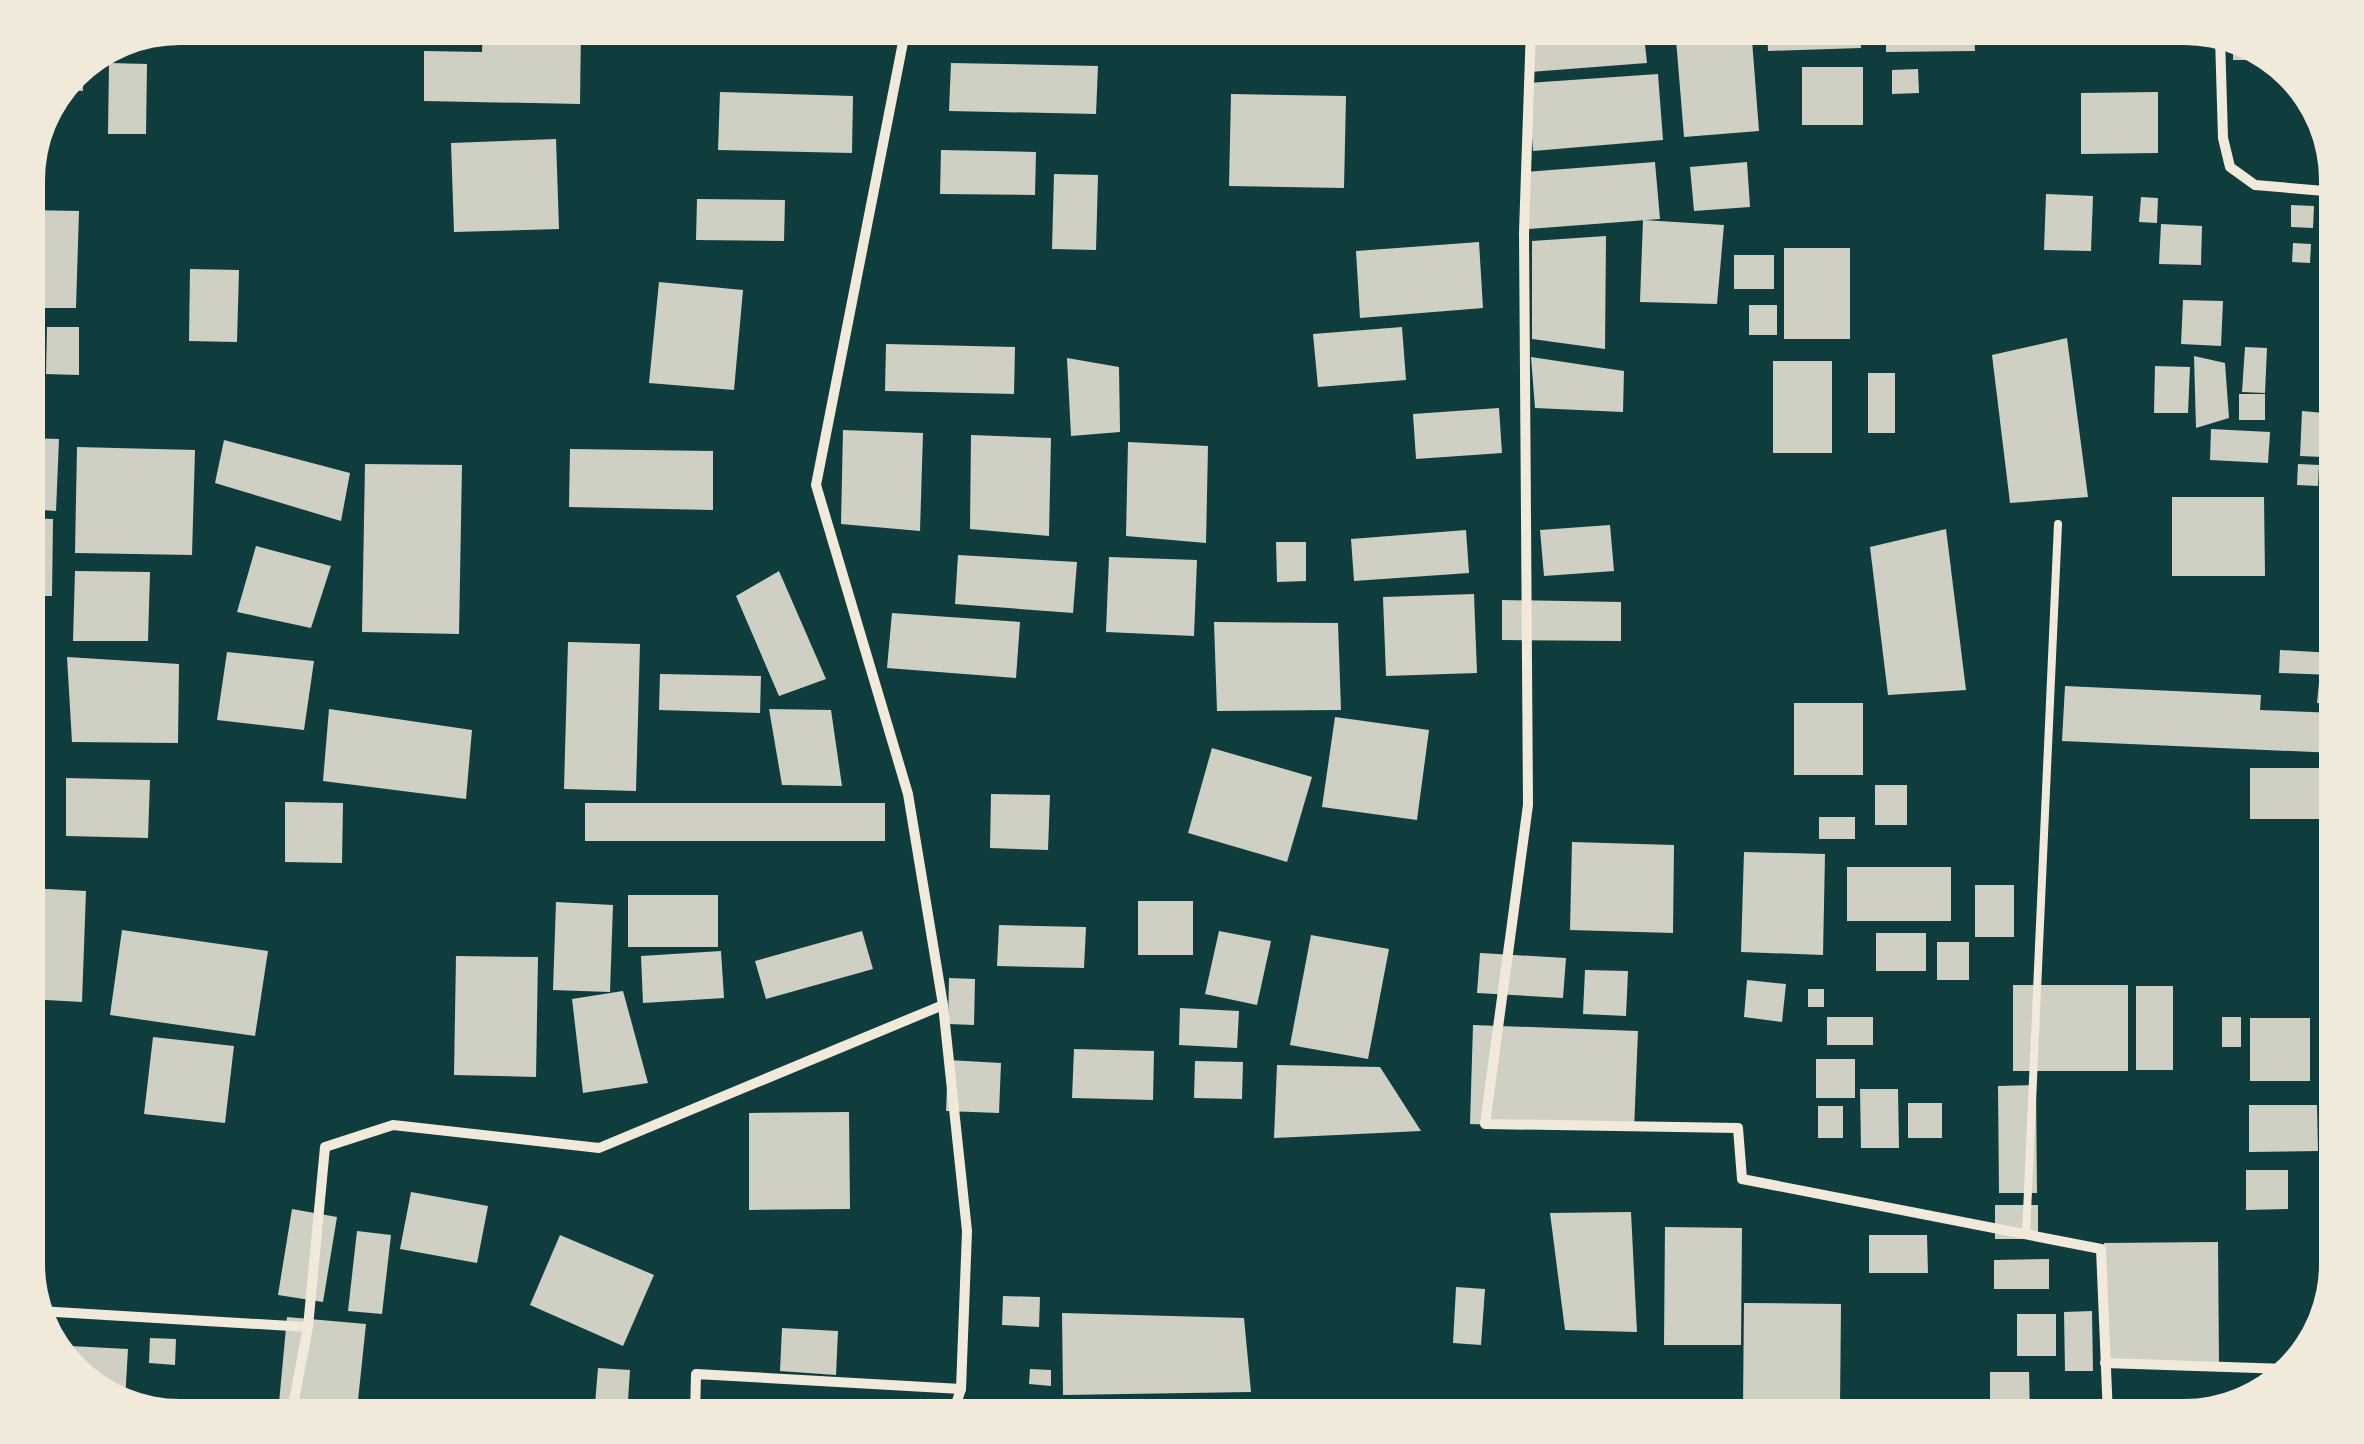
<svg xmlns="http://www.w3.org/2000/svg" width="2364" height="1444" font-family="'Playfair Display',serif">
<rect width="100%" height="100%" fill="#0f3d3e"/>
<g fill="#cfcfc3">
<path d="M483,27H581L580,104L424,101V51L482,52Z"/>
<path d="M1526,27H1643L1647,63L1530,72Z"/>
<path d="M1675,27H1751L1759,131L1684,137Z"/>
<path d="M1767,27H1860L1861,48L1768,51Z"/>
<path d="M1886,27H1974L1975,51L1886,52Z"/>
<path d="M2233,41L2261,48L2273,60H2233Z"/>
<path d="M109,63L147,64L146,134H108Z"/>
<path d="M951,63L1098,66L1096,114L949,111Z"/>
<rect x="1802" y="67" width="61" height="58"/>
<path d="M83,68V91L64,90L73,72Z"/>
<path d="M1918,69L1919,93L1892,94V70Z"/>
<path d="M1658,74L1663,140L1533,151L1528,83Z"/>
<path d="M720,92L853,96L852,153L718,150Z"/>
<path d="M2158,92V153L2081,154V93Z"/>
<path d="M1231,94L1346,96L1344,188L1229,186Z"/>
<path d="M556,139L559,229L454,232L451,143Z"/>
<path d="M941,150L1036,152L1035,195L940,194Z"/>
<path d="M1655,162L1660,219L1529,229L1525,172Z"/>
<path d="M1747,162L1750,207L1694,211L1690,167Z"/>
<path d="M1054,174L1098,175L1096,250L1052,249Z"/>
<path d="M2046,194L2093,196L2091,251L2044,250Z"/>
<path d="M2141,197L2158,198L2157,223L2139,222Z"/>
<path d="M697,199L785,200L784,241L696,240Z"/>
<path d="M2291,205L2314,206L2313,228L2291,227Z"/>
<path d="M28,210L79,211L76,308H28Z"/>
<path d="M1643,220L1724,225L1717,304L1640,302Z"/>
<path d="M2330,223L2336,224V257H2329Z"/>
<path d="M2161,224L2202,226L2201,265L2159,264Z"/>
<path d="M1606,236L1605,349L1532,339V241Z"/>
<path d="M1479,242L1483,308L1360,318L1356,251Z"/>
<path d="M2293,243L2311,244L2310,263L2292,262Z"/>
<rect x="1784" y="248" width="66" height="91"/>
<rect x="1734" y="255" width="40" height="34"/>
<path d="M190,269L239,270L237,342L189,341Z"/>
<path d="M659,282L743,290L734,390L649,383Z"/>
<path d="M2183,300L2223,301L2221,346L2181,344Z"/>
<rect x="1749" y="305" width="28" height="30"/>
<path d="M47,327H79V375L46,374Z"/>
<path d="M1402,327L1406,380L1318,387L1313,334Z"/>
<path d="M2067,338L2088,497L2010,503L1992,355Z"/>
<path d="M886,344L1015,347L1014,394L885,391Z"/>
<path d="M2245,347L2267,348L2265,393L2242,392Z"/>
<path d="M2194,356L2225,363L2229,418L2196,428Z"/>
<path d="M1531,357L1624,371L1623,412L1535,408Z"/>
<path d="M1067,358L1119,367L1120,432L1071,436Z"/>
<rect x="1773" y="361" width="59" height="92"/>
<path d="M2155,366L2190,367L2188,413H2154Z"/>
<rect x="1868" y="373" width="27" height="60"/>
<rect x="2239" y="394" width="26" height="26"/>
<path d="M1499,408L1502,453L1416,459L1413,414Z"/>
<path d="M2302,411L2324,413L2322,457L2300,456Z"/>
<path d="M2211,429L2270,432L2268,463L2210,460Z"/>
<path d="M843,430L923,433L920,531L841,524Z"/>
<path d="M971,435L1051,438L1049,536L970,529Z"/>
<path d="M28,438L59,439L56,511L28,509Z"/>
<path d="M224,440L350,473L341,521L215,483Z"/>
<path d="M1128,442L1208,446L1206,543L1126,536Z"/>
<path d="M77,447L195,450L192,555L75,553Z"/>
<path d="M570,449L713,451V510L569,507Z"/>
<path d="M365,464L462,465L459,634L362,632Z"/>
<path d="M2298,464L2319,465L2318,486L2297,485Z"/>
<path d="M2172,497H2264L2265,576H2172Z"/>
<path d="M28,518L53,519L52,596H28Z"/>
<path d="M1610,525L1614,571L1544,576L1540,530Z"/>
<path d="M1946,529L1966,690L1888,695L1870,547Z"/>
<path d="M1466,530L1469,573L1354,581L1351,539Z"/>
<path d="M1276,542H1306V581L1277,582Z"/>
<path d="M256,546L331,566L311,628L237,612Z"/>
<path d="M958,555L1077,562L1073,613L955,604Z"/>
<path d="M1109,557L1197,560L1194,636L1106,632Z"/>
<path d="M75,571L150,572L148,641H73Z"/>
<path d="M779,571L826,679L779,696L736,596Z"/>
<path d="M1474,594L1477,673L1386,676L1383,597Z"/>
<path d="M1502,600L1621,602V641L1502,640Z"/>
<path d="M28,610H37L36,673L28,672Z"/>
<path d="M892,613L1020,622L1016,678L887,668Z"/>
<path d="M1214,622L1338,623L1341,710L1217,711Z"/>
<path d="M568,642L640,644L636,791L564,789Z"/>
<path d="M2280,650L2333,653V675L2279,673Z"/>
<path d="M227,652L314,661L304,730L217,720Z"/>
<path d="M67,657L179,664L178,743L72,742Z"/>
<path d="M660,674L761,676L760,713L659,710Z"/>
<path d="M28,675H33L31,738H28Z"/>
<path d="M2319,683H2336V704L2317,703Z"/>
<path d="M2065,686L2261,695L2260,710L2336,713V753L2062,741Z"/>
<rect x="1794" y="703" width="69" height="72"/>
<path d="M329,709L472,730L466,799L323,781Z"/>
<path d="M769,709L831,710L842,786L782,785Z"/>
<path d="M1335,717L1429,730L1417,820L1322,807Z"/>
<path d="M1212,748L1312,777L1287,862L1188,833Z"/>
<rect x="2250" y="768" width="86" height="51"/>
<path d="M66,778L150,780L148,838L66,836Z"/>
<rect x="1875" y="785" width="32" height="40"/>
<path d="M991,794L1050,795L1048,850L990,848Z"/>
<path d="M285,802L343,803L342,863L285,862Z"/>
<rect x="585" y="803" width="300" height="38"/>
<rect x="1819" y="817" width="36" height="22"/>
<path d="M1572,842L1674,845L1673,933L1570,930Z"/>
<path d="M1744,852L1825,854L1823,955L1741,952Z"/>
<rect x="1847" y="867" width="104" height="54"/>
<rect x="1975" y="885" width="39" height="52"/>
<path d="M28,888L86,891L82,1002L28,999Z"/>
<rect x="628" y="895" width="90" height="52"/>
<rect x="1138" y="901" width="55" height="54"/>
<path d="M556,902L613,905L610,992L553,990Z"/>
<path d="M999,925L1086,927L1084,968L997,966Z"/>
<path d="M122,930L268,951L255,1036L110,1015Z"/>
<path d="M862,931L873,969L766,999L755,961Z"/>
<path d="M1219,931L1271,941L1257,1005L1205,994Z"/>
<rect x="1876" y="933" width="50" height="38"/>
<path d="M1311,935L1389,949L1368,1059L1290,1045Z"/>
<rect x="1937" y="942" width="32" height="38"/>
<path d="M721,951L724,998L643,1003L641,956Z"/>
<path d="M1480,953L1566,958L1563,998L1477,993Z"/>
<path d="M456,956L538,957L536,1077L454,1075Z"/>
<path d="M1585,970L1628,971L1626,1016L1583,1014Z"/>
<path d="M949,978L975,979L974,1025L948,1024Z"/>
<rect x="2326" y="979" width="10" height="47"/>
<path d="M1747,980L1786,984L1782,1022L1744,1017Z"/>
<rect x="2013" y="985" width="115" height="86"/>
<rect x="2136" y="986" width="37" height="84"/>
<rect x="1808" y="989" width="16" height="18"/>
<path d="M623,991L648,1083L583,1093L572,999Z"/>
<path d="M1180,1008L1239,1011L1237,1048L1179,1045Z"/>
<rect x="1827" y="1017" width="46" height="28"/>
<rect x="2222" y="1017" width="19" height="30"/>
<rect x="2250" y="1018" width="60" height="63"/>
<path d="M1473,1025L1638,1031L1634,1130L1470,1124Z"/>
<path d="M153,1037L234,1046L225,1123L144,1114Z"/>
<rect x="2324" y="1039" width="12" height="91"/>
<path d="M1074,1049L1154,1051L1153,1100L1072,1098Z"/>
<rect x="1816" y="1059" width="39" height="39"/>
<path d="M948,1060L1001,1063L999,1113L946,1111Z"/>
<path d="M1195,1061L1243,1062L1242,1099L1194,1098Z"/>
<path d="M1277,1065L1380,1067L1421,1131L1274,1138Z"/>
<path d="M2036,1085L2037,1193H1999L1998,1086Z"/>
<path d="M1860,1089H1898L1899,1148H1861Z"/>
<rect x="1908" y="1103" width="34" height="35"/>
<path d="M2249,1105H2317L2318,1151L2249,1152Z"/>
<rect x="1818" y="1106" width="25" height="32"/>
<path d="M849,1112L850,1209L749,1210V1113Z"/>
<path d="M2246,1170H2288V1209L2246,1210Z"/>
<path d="M411,1192L488,1206L477,1263L400,1249Z"/>
<rect x="1995" y="1205" width="43" height="34"/>
<path d="M292,1209L337,1217L323,1302L278,1295Z"/>
<path d="M1631,1212L1637,1332L1565,1330L1550,1213Z"/>
<path d="M1665,1227L1742,1228L1741,1345H1664Z"/>
<path d="M357,1231L391,1235L382,1314L348,1311Z"/>
<path d="M560,1235L654,1275L623,1346L530,1305Z"/>
<path d="M1869,1235H1927L1928,1273H1869Z"/>
<path d="M2218,1242L2219,1364L2104,1365V1243Z"/>
<path d="M2049,1259V1289H1994V1260Z"/>
<path d="M1456,1287L1485,1289L1481,1345L1453,1343Z"/>
<path d="M1003,1296L1040,1297L1039,1327L1002,1325Z"/>
<path d="M1744,1303L1841,1304L1840,1407H1743Z"/>
<path d="M2092,1311L2093,1371H2065L2064,1312Z"/>
<path d="M1062,1313L1244,1318L1251,1392L1063,1395Z"/>
<rect x="2017" y="1314" width="39" height="42"/>
<path d="M287,1317L366,1324L357,1410L279,1403Z"/>
<path d="M782,1328L838,1331L836,1375L780,1371Z"/>
<path d="M150,1338L176,1339L175,1365L149,1363Z"/>
<path d="M70,1346L128,1349L125,1401L103,1396L69,1361Z"/>
<path d="M598,1368L630,1370L627,1416H594Z"/>
<path d="M1030,1369L1051,1370V1386L1029,1384Z"/>
<path d="M1990,1372H2029L2030,1416H1990Z"/>
<path d="M656,1401L771,1407L770,1416H655Z"/>
<path d="M2085,1403V1416H2051V1404Z"/>
</g>
<g fill="none" stroke-linecap="round" stroke-linejoin="round">
<path stroke="#f1e9da" stroke-width="8" d="M2026,1235L2058,524"/>
<g stroke="#f1e9da" stroke-width="10">
<path d="M906,27L816,485L908,794L943,1005L967,1231L961,1389L952,1416"/>
<path d="M1531,27L1524,232L1528,805L1485,1124L1738,1128L1742,1179L2101,1249L2108,1416"/>
<path d="M2220,37L2223,138L2230,167L2255,185L2336,192"/>
<path d="M39,1311L308,1327"/>
<path d="M2105,1363L2287,1369"/>
<path d="M291,1416L308,1327L325,1147L393,1125L599,1148L943,1005"/>
<path d="M695,1416L696,1374L961,1389"/>
</g>
</g>
<path d="M0 0H2364V1444H0ZM180 45H2184A135 135 0 0 1 2319 180V1264A135 135 0 0 1 2184 1399H180A135 135 0 0 1 45 1264V180A135 135 0 0 1 180 45Z" fill="#f1e9da" fill-rule="evenodd"/>
</svg>
